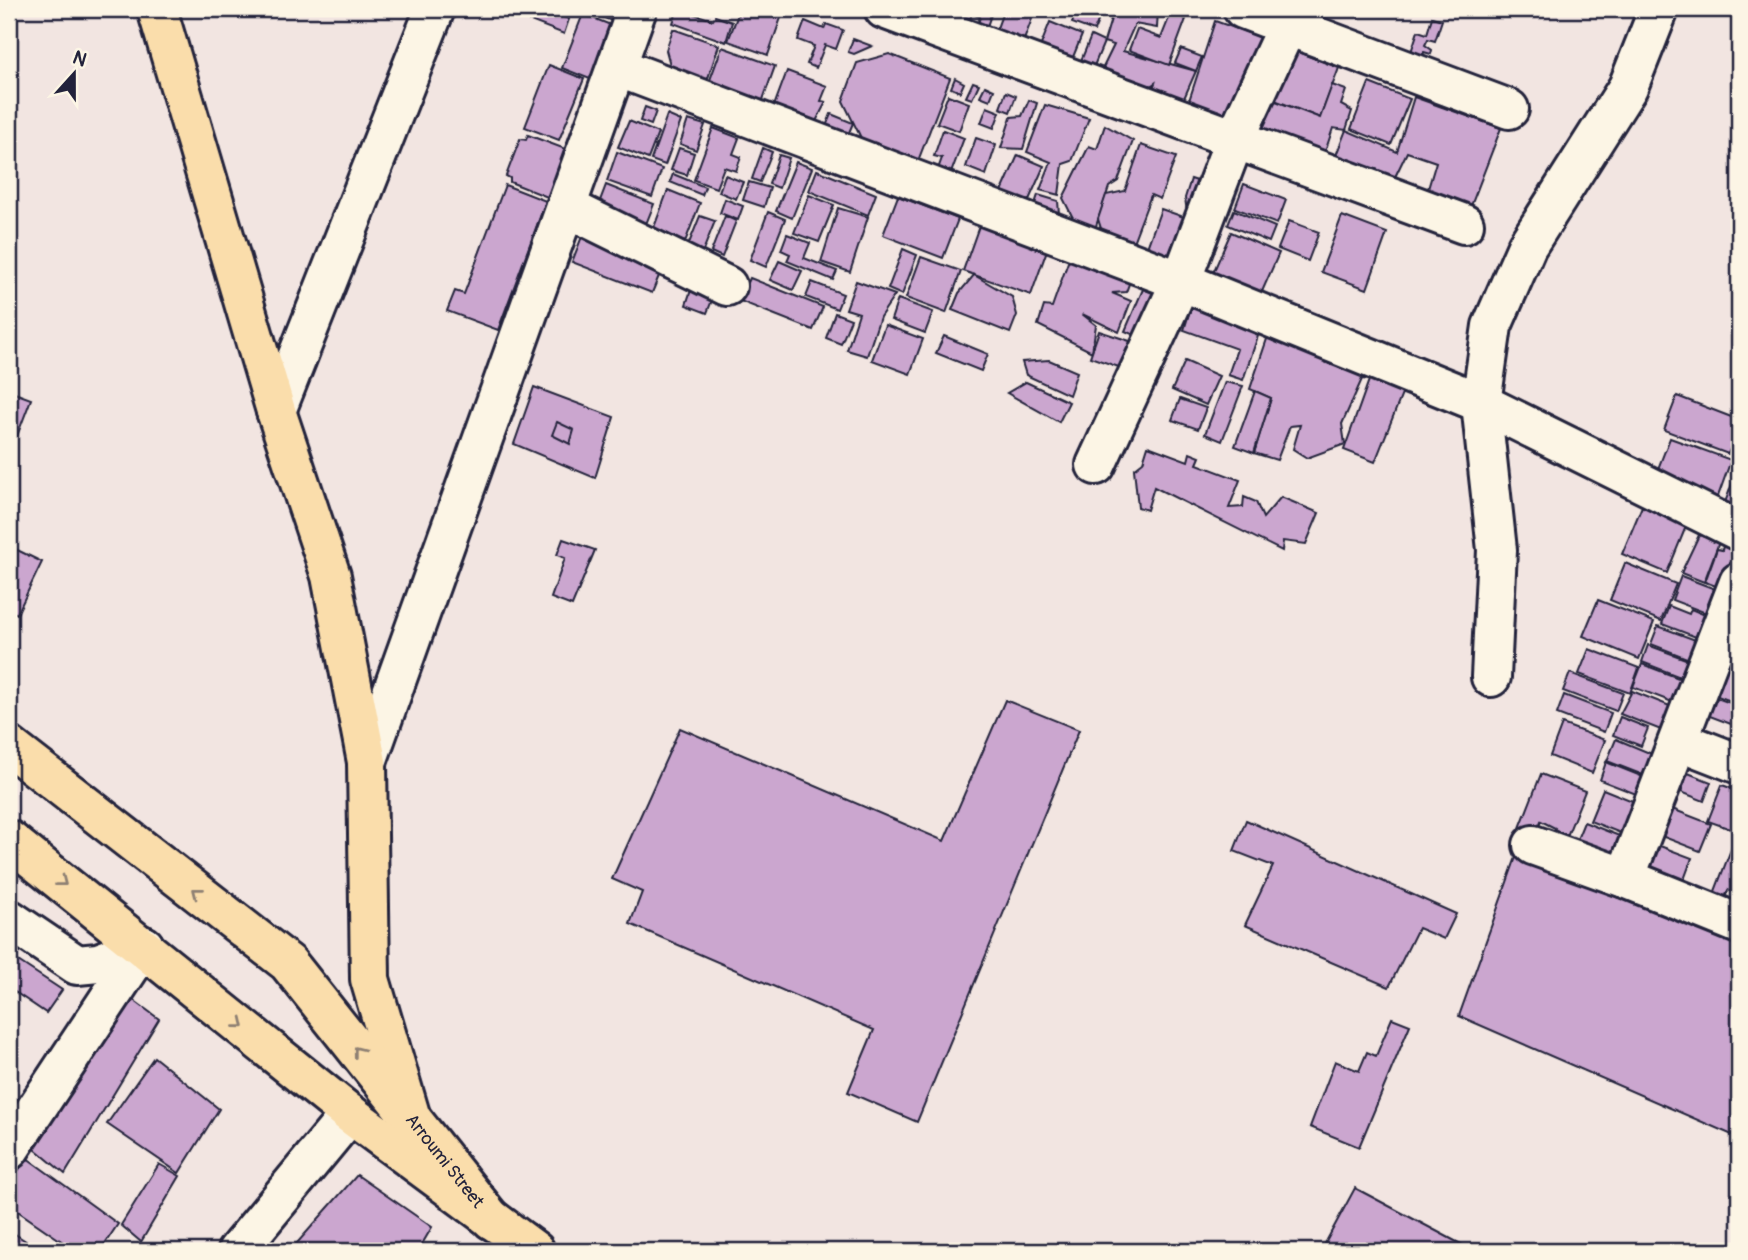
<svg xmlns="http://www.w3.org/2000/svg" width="1748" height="1260" font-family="Pangolin,sans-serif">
<rect width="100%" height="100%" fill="#f2e5e1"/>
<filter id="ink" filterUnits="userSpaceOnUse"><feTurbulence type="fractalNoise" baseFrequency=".0143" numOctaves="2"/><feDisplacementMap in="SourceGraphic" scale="14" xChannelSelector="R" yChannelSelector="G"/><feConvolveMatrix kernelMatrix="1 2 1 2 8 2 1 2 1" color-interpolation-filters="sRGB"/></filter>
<g filter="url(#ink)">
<g fill="#cba6cf" stroke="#22223b" stroke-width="2">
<path d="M523,9H543L569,19L564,34L520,17Z"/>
<path d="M593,9H632L625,26L591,13Z"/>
<path d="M678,9L713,20L715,16L732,22L726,42L673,23Z"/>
<path d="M740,9H774L783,12L768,55L728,41Z"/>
<path d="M964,9H993L985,32L976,29L980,17L972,14L970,19L961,16Z"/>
<path d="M1004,9L1033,16L1018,56L996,31Z"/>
<path d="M1077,9H1103L1094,31L1072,23Z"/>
<path d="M1114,9H1158L1157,28L1135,24L1123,51L1196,71L1175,119L1146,107L1155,83L1129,101L1093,88L1114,45L1104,42Z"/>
<path d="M1171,13L1186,19L1169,65L1129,50L1137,29L1161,38Z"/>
<path d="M583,14L626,31L605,85L562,68Z"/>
<path d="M1432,17L1442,20L1435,41L1428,39L1425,45L1432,50L1431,54L1424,52L1421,62L1409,58L1418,31L1427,34Z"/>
<path d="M805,21L824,29L826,24L843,30L836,49L825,45L816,68L807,64L814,46L798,40Z"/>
<path d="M1215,21L1266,39L1220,135L1184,116Z"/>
<path d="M1050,22L1082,35L1071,62L1039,50Z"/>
<path d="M673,29L719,45L705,87L673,76L666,50Z"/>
<path d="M1091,36L1104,42L1089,78L1076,73Z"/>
<path d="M853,39L872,46L854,54L848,52Z"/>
<path d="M722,47L775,66L759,111L706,91Z"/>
<path d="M1285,47L1339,68L1320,118L1267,97Z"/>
<path d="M1181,49L1202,57L1196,71L1175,63Z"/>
<path d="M889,54L950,78L916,166L880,152L883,147L861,138L843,101L857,63Z"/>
<path d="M549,65L584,79L559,140L525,127Z"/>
<path d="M787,71L827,86L821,101L826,102L810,133L770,117Z"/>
<path d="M955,78L964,83L960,92L951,88Z"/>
<path d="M973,82L979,84L972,99L966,97Z"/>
<path d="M1369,83L1410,99L1391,145L1351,129Z"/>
<path d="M1332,85L1346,90L1341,105L1352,111L1346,130L1333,128L1320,167L1256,142L1273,100L1320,118Z"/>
<path d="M985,86L994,90L990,100L980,96Z"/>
<path d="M1006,92L1016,96L1010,112L1000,108Z"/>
<path d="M948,95L969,103L959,131L937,123Z"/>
<path d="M1414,97L1501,128L1464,224L1422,209L1436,162L1407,152L1395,177L1406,184L1331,168L1346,130L1397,152Z"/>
<path d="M1029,100L1037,103L1023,149L1001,148L1011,117L1022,116Z"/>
<path d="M1045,105L1089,118L1072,161L1063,164L1059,195L1040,190L1051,162L1027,152Z"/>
<path d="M645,107L656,111L651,125L640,121Z"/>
<path d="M987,107L1000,112L994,128L981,123Z"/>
<path d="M831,114L853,123L843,147L821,139Z"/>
<path d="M667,115L681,121L665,165L651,160Z"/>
<path d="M688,120L705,125L696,150L680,144Z"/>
<path d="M629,121L658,133L648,159L618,147Z"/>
<path d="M1105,125L1133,141L1118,181L1109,187L1093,235L1079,230L1063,198L1089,146L1097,149Z"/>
<path d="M713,128L739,138L733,154L741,157L736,171L724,167L716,188L694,180Z"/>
<path d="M943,130L964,138L951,173L938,169L942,158L934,156Z"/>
<path d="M528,135L568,150L550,198L510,182V178L506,176L520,139L526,140Z"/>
<path d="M976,138L996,145L986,175L966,167Z"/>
<path d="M1141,145L1176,157L1160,199L1151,195L1130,250L1105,241L1098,219L1106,195L1125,191Z"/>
<path d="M679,148L694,153L687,175L671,170Z"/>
<path d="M763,148L772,152L760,182L752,179Z"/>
<path d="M617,152L662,169L652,197L607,181Z"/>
<path d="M779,155L789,158L779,188L769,184Z"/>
<path d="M1018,155L1044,166L1025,209L999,198Z"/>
<path d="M796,162L812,168L792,218L776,211Z"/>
<path d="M817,170L876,194L868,215L809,191Z"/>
<path d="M673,174L705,187L702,195L670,182Z"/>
<path d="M725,175L743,182L736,199L719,192Z"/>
<path d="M1191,179L1200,182L1188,219L1185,198Z"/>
<path d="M749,182L770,188L764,207L743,200Z"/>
<path d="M1244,184L1286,200L1277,224L1235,208Z"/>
<path d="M505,185L546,201L498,330L447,311L455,291L464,294Z"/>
<path d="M606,185L654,204L646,224L598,206Z"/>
<path d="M668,190L700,203L685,242L653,230Z"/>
<path d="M809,195L834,205L819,242L794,233Z"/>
<path d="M1038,195L1058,201L1060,227L1031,216Z"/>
<path d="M898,196L958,219L943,258L883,235Z"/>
<path d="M725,199L743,206L738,220L720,213Z"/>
<path d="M838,208L868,217L850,272L821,262Z"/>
<path d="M1161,209L1201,223L1184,270L1144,256Z"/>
<path d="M1234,210L1275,227L1269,242L1228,225Z"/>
<path d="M768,212L785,219L766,267L750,260Z"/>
<path d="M700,216L715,221L703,251L688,246Z"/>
<path d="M725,216L736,221L722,257L711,252Z"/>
<path d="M1342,216L1387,233L1367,289L1321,272Z"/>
<path d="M1289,221L1319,232L1308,261L1278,249Z"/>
<path d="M979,226L1047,250L1031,295L963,271Z"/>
<path d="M1231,232L1279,253L1257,303L1209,282Z"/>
<path d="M583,234L663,266L652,293L572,262Z"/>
<path d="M787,234L810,243L804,258L837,271L833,280L787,261L790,254L781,250Z"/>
<path d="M903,249L917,255L902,295L888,289Z"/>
<path d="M1086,255L1133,273L1126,292L1112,293L1131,301L1119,332L1082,314L1096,325L1092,352L1038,325L1044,306L1052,307L1068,262Z"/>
<path d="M921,257L961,271L946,313L906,298Z"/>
<path d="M779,261L802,271L793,290L770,280Z"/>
<path d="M974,275L1012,297L1017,315L1010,333L952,310L959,293Z"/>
<path d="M750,278L823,307L813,330L740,301Z"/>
<path d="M856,281L895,295L880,317L867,356L847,350L859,313L846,309Z"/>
<path d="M812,282L843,294L837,309L806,297Z"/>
<path d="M692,287L714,295L707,313L686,305Z"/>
<path d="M1143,289L1168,299L1150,342L1125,331Z"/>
<path d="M898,299L933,312L925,333L891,320Z"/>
<path d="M1192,304L1259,333L1243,380L1228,375L1237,349L1184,330Z"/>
<path d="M835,313L851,319L841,344L826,338Z"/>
<path d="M885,325L923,339L910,374L872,360Z"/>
<path d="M1099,331L1142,345L1133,372L1090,357Z"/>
<path d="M944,336L988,354L981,371L936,353Z"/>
<path d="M1268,336L1404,389L1375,462L1344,450L1369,380L1362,379L1342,424L1345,444L1307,458L1293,449L1300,425L1290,426L1277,460L1254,453L1271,398L1250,389Z"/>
<path d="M1049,360L1077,372L1069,395L1026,375L1022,362Z"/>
<path d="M1185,361L1219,376L1206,405L1172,390Z"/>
<path d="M1026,382L1069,402L1059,422L1007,393Z"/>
<path d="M1225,382L1243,386L1222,441L1205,434Z"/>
<path d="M534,387L614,417L595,478L514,444Z"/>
<path d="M9,391L31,399L17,436L9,433Z"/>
<path d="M1255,391L1271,398L1254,453L1235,446Z"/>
<path d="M1677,396L1739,420V435L1736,434L1728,454L1664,430Z"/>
<path d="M1180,399L1206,408L1198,429L1172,420Z"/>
<path d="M557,422L574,430L570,444L552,435Z"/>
<path d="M1670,438L1731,460L1716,502L1656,474Z"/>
<path d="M1148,446L1188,461L1190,453L1200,457L1197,464L1240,480L1229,508L1243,507L1244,497L1256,502L1263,518L1281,497L1319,513L1306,544L1283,541L1282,551L1154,487L1147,510L1138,507L1134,469L1143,462Z"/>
<path d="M1739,465V514L1723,508Z"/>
<path d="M1642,506L1687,524L1667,573L1622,554Z"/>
<path d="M1699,535L1719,542L1704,582L1681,573Z"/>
<path d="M563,539L595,550L572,606L551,598L565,558L557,555Z"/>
<path d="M1724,543L1739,548L1724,589L1705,582L1717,549L1722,550Z"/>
<path d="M9,546L42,562L17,614L9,610Z"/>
<path d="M1625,563L1676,584L1661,621L1610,600Z"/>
<path d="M1681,576L1723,592L1714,616L1672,600Z"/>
<path d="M1598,600L1654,622L1639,659L1583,636Z"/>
<path d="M1669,606L1689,614L1691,609L1717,620L1709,642L1662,624Z"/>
<path d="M1658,626L1709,645L1702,664L1651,644Z"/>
<path d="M1739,641V704L1712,694L1728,651L1735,653Z"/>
<path d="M1648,645L1699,664L1693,682L1642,662Z"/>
<path d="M1589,649L1639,668L1630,693L1579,674Z"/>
<path d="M1642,664L1689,682L1680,705L1633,687Z"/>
<path d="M1570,673L1623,693L1616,711L1563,691Z"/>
<path d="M1632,691L1680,710L1671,734L1620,714Z"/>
<path d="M1564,695L1611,713L1604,732L1557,714Z"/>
<path d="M1714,697L1739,706V727L1707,715Z"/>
<path d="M1005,700L1079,730L917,1122L848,1092L874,1030L630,924L642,892L612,879L680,728L944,841Z"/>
<path d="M1620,717L1648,728L1641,746L1613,735Z"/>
<path d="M1562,724L1605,740L1592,773L1550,756Z"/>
<path d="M1616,739L1652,754L1643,775L1607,761Z"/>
<path d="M1606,762L1656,782L1649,799L1600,780Z"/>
<path d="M1688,773L1711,782L1704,801L1681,792Z"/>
<path d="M1541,774L1585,791L1563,846L1550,842L1555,828L1541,821L1536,834L1520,828Z"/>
<path d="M1722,785L1739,791V832L1708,821Z"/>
<path d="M1603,789L1645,806L1633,838L1590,821Z"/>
<path d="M1667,807L1711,824L1700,851L1656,834Z"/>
<path d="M1246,820L1456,914L1444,939L1418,928L1389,987L1245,925L1273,866L1234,851Z"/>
<path d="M1584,822L1637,843L1625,875L1571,854Z"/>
<path d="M1735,839L1739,841V867L1732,882L1739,884V894L1728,890L1720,911L1709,907Z"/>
<path d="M1652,843L1692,858L1679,893L1640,878Z"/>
<path d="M1520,846L1739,929V1138L1459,1016Z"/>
<path d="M15,959L62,990L46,1013L9,988V968Z"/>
<path d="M120,990L159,1019L65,1174L23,1139Z"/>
<path d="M1392,1018L1410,1025L1359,1147L1310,1127L1335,1061L1359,1071L1367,1052L1376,1056Z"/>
<path d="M154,1057L219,1109L179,1173L107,1124Z"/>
<path d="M27,1158L118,1224L100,1251H76L9,1205V1184Z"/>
<path d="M159,1164L180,1176L141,1242L121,1225Z"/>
<path d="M357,1175L432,1227L418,1251H290Z"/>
<path d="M1355,1188L1474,1251H1321Z"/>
<path d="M9,1230L41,1251H9Z"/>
</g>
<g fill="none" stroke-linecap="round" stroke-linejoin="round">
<g stroke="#22223b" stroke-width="44">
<g id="minor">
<path d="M884,9L1464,224"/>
<path d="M1243,9L1509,109"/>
<path d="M617,67L1181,281L1481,403L1739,531"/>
<path d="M566,207L727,286"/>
<path d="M276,411L435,9"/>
<path d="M1096,465L1181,281L1234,141L1295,9"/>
<path d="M1491,677L1497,550L1481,403L1492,326L1527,246L1628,87L1659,9"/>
<path d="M1680,741L1739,764"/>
<path d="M367,762L637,9"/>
<path d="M1533,845L1625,878L1739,924"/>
<path d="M1625,878L1739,582"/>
<path d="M9,919L77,965L98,963L144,946"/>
<path d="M9,1150L144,946"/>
<path d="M237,1251L350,1114"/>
</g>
</g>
<g stroke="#22223b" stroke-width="44">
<g id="major">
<path d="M157,9L276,411L331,576L367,762L370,979L411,1118"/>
<path id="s1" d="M9,746L288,963L492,1220"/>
<path d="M9,840L350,1114L535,1251"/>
</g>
</g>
<use href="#minor" stroke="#fcf5e5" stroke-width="38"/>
<use href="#major" stroke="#faddab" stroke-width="38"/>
</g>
<defs><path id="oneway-chevron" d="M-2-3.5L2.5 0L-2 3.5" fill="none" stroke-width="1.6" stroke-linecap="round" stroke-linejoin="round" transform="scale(1.75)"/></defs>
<g stroke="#8e8073">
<use href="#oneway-chevron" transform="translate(62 882) rotate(38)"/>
<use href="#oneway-chevron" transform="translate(197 892) rotate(-142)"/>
<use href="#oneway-chevron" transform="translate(240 1024) rotate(39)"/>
<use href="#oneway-chevron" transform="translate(358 1051) rotate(-128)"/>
</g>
</g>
<g text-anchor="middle" stroke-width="7" stroke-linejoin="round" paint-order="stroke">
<g font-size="18" fill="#22223b" stroke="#fcf5e5">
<text dy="6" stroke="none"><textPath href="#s1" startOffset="606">Arroumi Street</textPath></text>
</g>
</g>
<rect width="1748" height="1260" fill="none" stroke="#fcf5e5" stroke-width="35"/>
<rect x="18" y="18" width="1713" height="1225" fill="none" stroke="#22223b" stroke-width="2.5" filter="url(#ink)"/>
<g transform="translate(74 74) rotate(21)" stroke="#fcf5e5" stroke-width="5" paint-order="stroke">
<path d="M0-5L12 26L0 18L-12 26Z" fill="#22223b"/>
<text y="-10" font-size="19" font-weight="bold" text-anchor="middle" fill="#22223b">N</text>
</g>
</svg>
